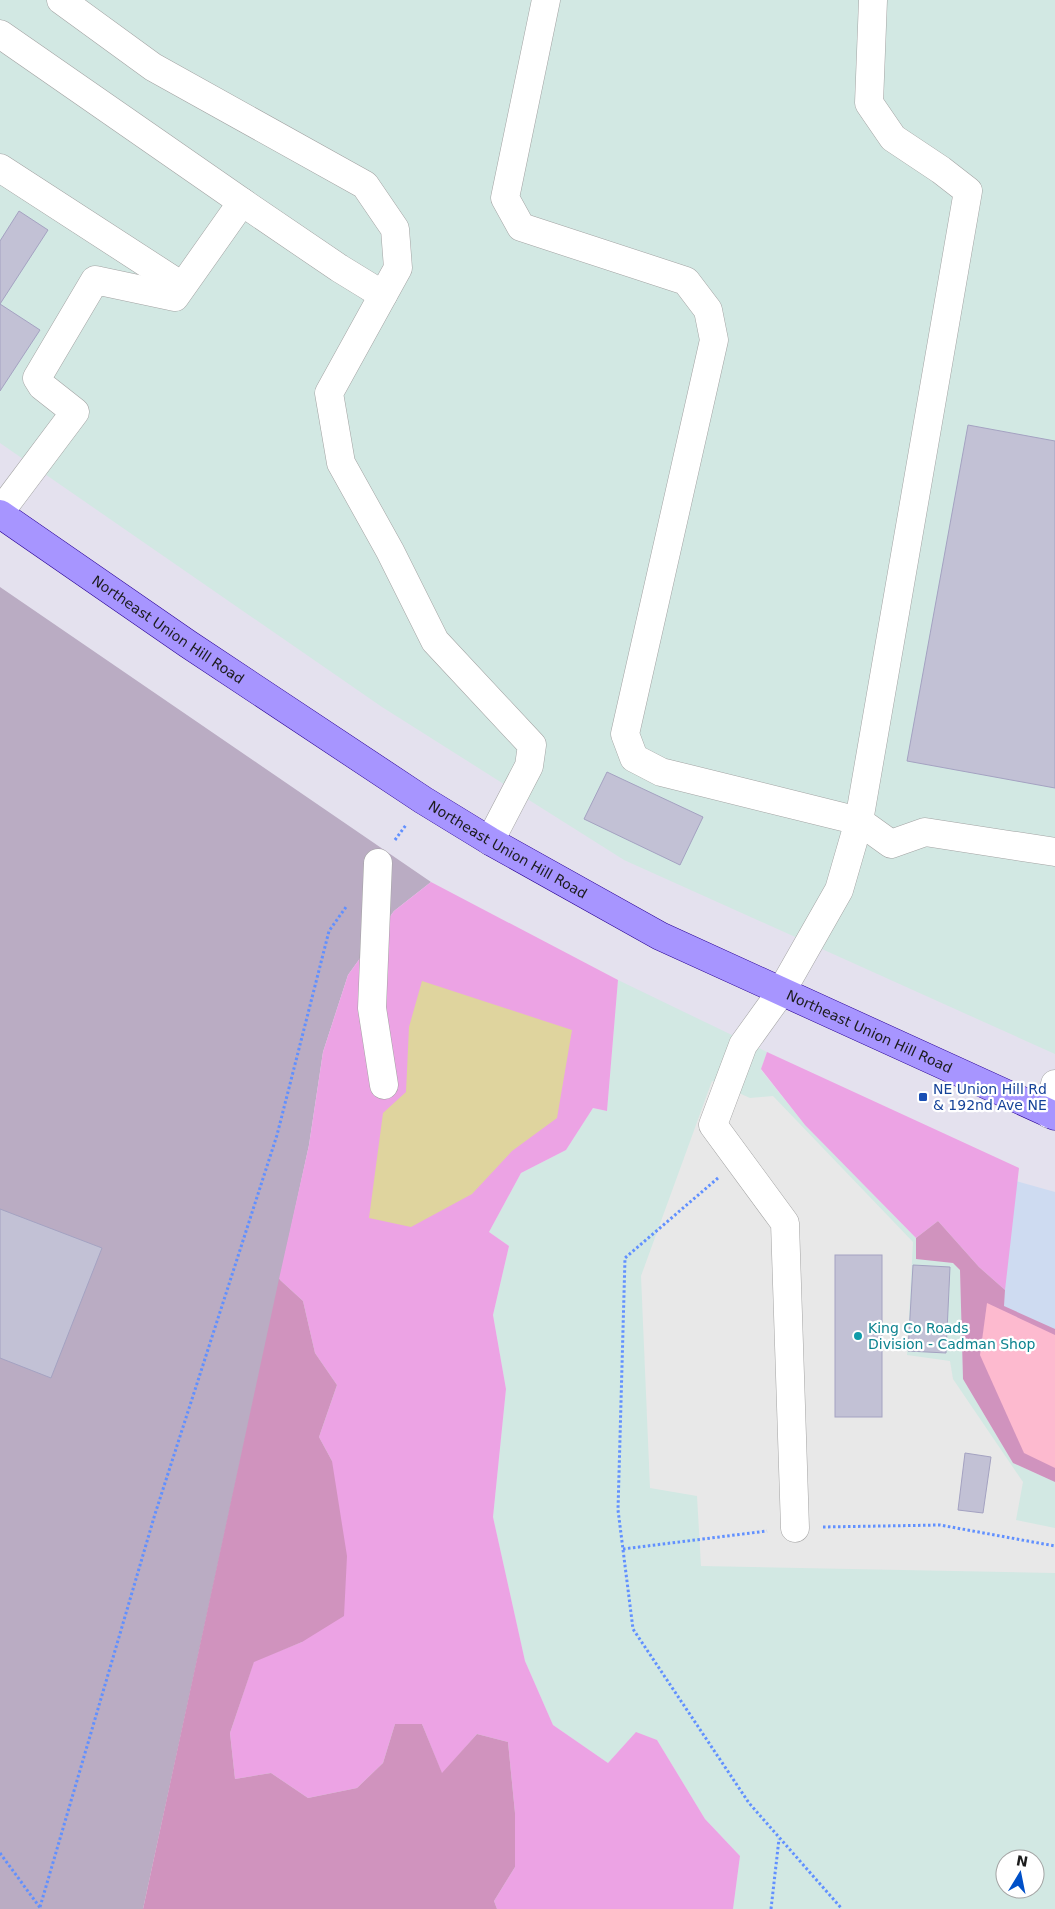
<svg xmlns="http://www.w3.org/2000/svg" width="1055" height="1909" font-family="'DejaVu Sans',sans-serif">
<rect width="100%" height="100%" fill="#e4e1ee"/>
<path fill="#cedbf1" d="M1012,1180L1055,1192V1335L1000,1309Z"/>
<g fill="#d2e8e3" fill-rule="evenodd">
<path d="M0,0H1055V1054L624,860L382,707L0,443Z"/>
<path d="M618,980L767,1052L761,1070L805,1125L916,1238V1258L953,1263L960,1270L963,1379L1013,1463L1055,1482V1909H733L740,1856L705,1819L657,1740L636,1733L608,1763L553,1725L525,1661L493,1517L506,1389L493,1315L509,1246L489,1232L521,1173L566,1150L593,1108L607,1111ZM1005,1859H1035V1889H1005Z"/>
</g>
<path fill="#baacc3" d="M0,587L431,882L394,911L348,975L323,1052L309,1145L143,1909H0Z"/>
<g fill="#eca3e4">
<path d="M431,882L618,980L607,1111L593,1108L566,1150L521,1173L489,1232L509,1246L493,1315L506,1389L493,1517L525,1661L553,1725L608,1763L636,1732L657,1740L705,1819L740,1856L733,1909H497L494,1901L515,1867V1813L508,1742L477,1734L442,1774L422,1724H395L383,1763L357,1788L308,1798L271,1773L235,1779L230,1733L254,1661L302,1642L332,1461L319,1437L337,1385L315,1353L303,1301L279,1279L309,1145L323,1052L348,975L394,911Z"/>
<path d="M767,1052L1019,1168L1005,1290L979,1267L938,1221L916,1238L805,1125L761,1069Z"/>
</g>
<g fill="#d093be">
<path d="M938,1221L979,1267L1005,1290L1004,1306L1055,1329V1482L1013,1463L963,1379L960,1270L953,1263L916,1259V1238Z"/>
<path d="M279,1279L303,1301L315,1353L337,1385L319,1437L332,1461L347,1556L344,1616L302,1642L254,1662L230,1733L235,1779L271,1773L308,1798L357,1788L383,1763L395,1724H422L442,1773L477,1734L508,1742L515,1813V1867L494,1901L497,1909H143Z"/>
</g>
<path fill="#fdbacf" d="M987,1303L1055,1335V1468L1024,1453L980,1355Z"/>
<path fill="#e8e8e8" d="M712,1081L750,1098L773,1096L913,1242L907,1355L950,1361L953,1379L1023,1482L1016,1520L1055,1528V1573L701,1566L697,1496L650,1488L641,1276Z"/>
<path fill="#dfd49e" d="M422,981L572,1030L557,1118L512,1151L472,1194L411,1227L369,1218L383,1113L406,1092L409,1027Z"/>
<g fill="#c2c1d5" stroke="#a4a2c1">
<path d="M19,211L48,230L0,304L40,330L0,391V241Z"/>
<path d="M968,425L1055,441V788L907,761Z"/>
<path d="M607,772L703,817L680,865L584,819Z"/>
<path d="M0,1209L102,1248L51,1378L0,1358Z"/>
<rect x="835" y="1255" width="47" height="162"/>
<path d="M913,1265L950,1267L946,1353L908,1351Z"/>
<path d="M965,1453L991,1457L983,1513L958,1510Z"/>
</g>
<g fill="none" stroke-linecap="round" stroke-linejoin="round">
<g stroke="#a3a3a3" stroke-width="29">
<g id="minor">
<path d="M61,0L153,67L365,185L395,229L398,268L329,393L341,463L390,551L435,641L532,745L529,766L490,841"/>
<path d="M546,0L505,198L521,227L686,281L708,310L714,340L625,734L634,758L661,772L859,821L891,844L925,832L1055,852"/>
<path d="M0,34L242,202L175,297L95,280L37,378L42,386L75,412L0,512"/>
<path d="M0,168L182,286"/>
<path d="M242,202L339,268L383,295"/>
<path d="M378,863L372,1008L384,1085"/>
<path d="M1049,1114L1055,1084"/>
<path d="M795,1528L785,1223L713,1125L743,1045L781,992L839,890L859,821L968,191L941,170L893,138L869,103L873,0"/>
</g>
</g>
<g stroke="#280094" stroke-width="29">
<g id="major">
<path id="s1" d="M0,514L188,644L423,800L490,841L660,936L1055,1116"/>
</g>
</g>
<g stroke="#6190ff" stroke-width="3" stroke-dasharray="2.5 2.5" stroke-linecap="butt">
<path d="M395,840L406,825"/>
<path d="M718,1178L625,1258L618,1510L633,1629L749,1803L842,1909"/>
<path d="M823,1527L940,1525L1055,1546"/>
<path d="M623,1549L767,1531"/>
<path d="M0,1853L41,1909"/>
<path d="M40,1907L155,1514L277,1135L329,931L346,907"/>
<path d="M771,1909L779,1839"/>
</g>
<use href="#minor" stroke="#fff" stroke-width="28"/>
<use href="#major" stroke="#a795ff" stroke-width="28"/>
</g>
<rect fill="#1a4fb4" stroke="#fff" stroke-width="2" x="918" y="1092" width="10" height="10" rx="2.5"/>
<circle fill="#0f9aa8" stroke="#fff" stroke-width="2" cx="858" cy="1336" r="5"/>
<g text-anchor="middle" stroke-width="4.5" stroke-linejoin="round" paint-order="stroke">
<g font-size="14" fill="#1c1c1c" stroke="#fff">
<text dy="5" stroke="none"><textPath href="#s1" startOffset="204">Northeast Union Hill Road</textPath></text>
<text dy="5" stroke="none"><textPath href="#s1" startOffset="609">Northeast Union Hill Road</textPath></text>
<text dy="5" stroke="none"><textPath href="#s1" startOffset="1014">Northeast Union Hill Road</textPath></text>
</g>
<g font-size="14" fill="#164399" stroke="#fff" text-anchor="start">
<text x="933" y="1094">NE Union Hill Rd<tspan x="933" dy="16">&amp; 192nd Ave NE</tspan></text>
</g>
<g font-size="14" fill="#0d838f" stroke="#fff" text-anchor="start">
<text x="868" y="1333">King Co Roads<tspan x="868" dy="16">Division - Cadman Shop</tspan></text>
</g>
</g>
<g transform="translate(1020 1874) rotate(10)"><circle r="24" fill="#ffffff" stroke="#a4a4a4"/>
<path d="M0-4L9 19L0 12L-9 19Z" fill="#0050c8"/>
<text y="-8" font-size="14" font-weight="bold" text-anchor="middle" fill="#1c1c1c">N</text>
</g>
</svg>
